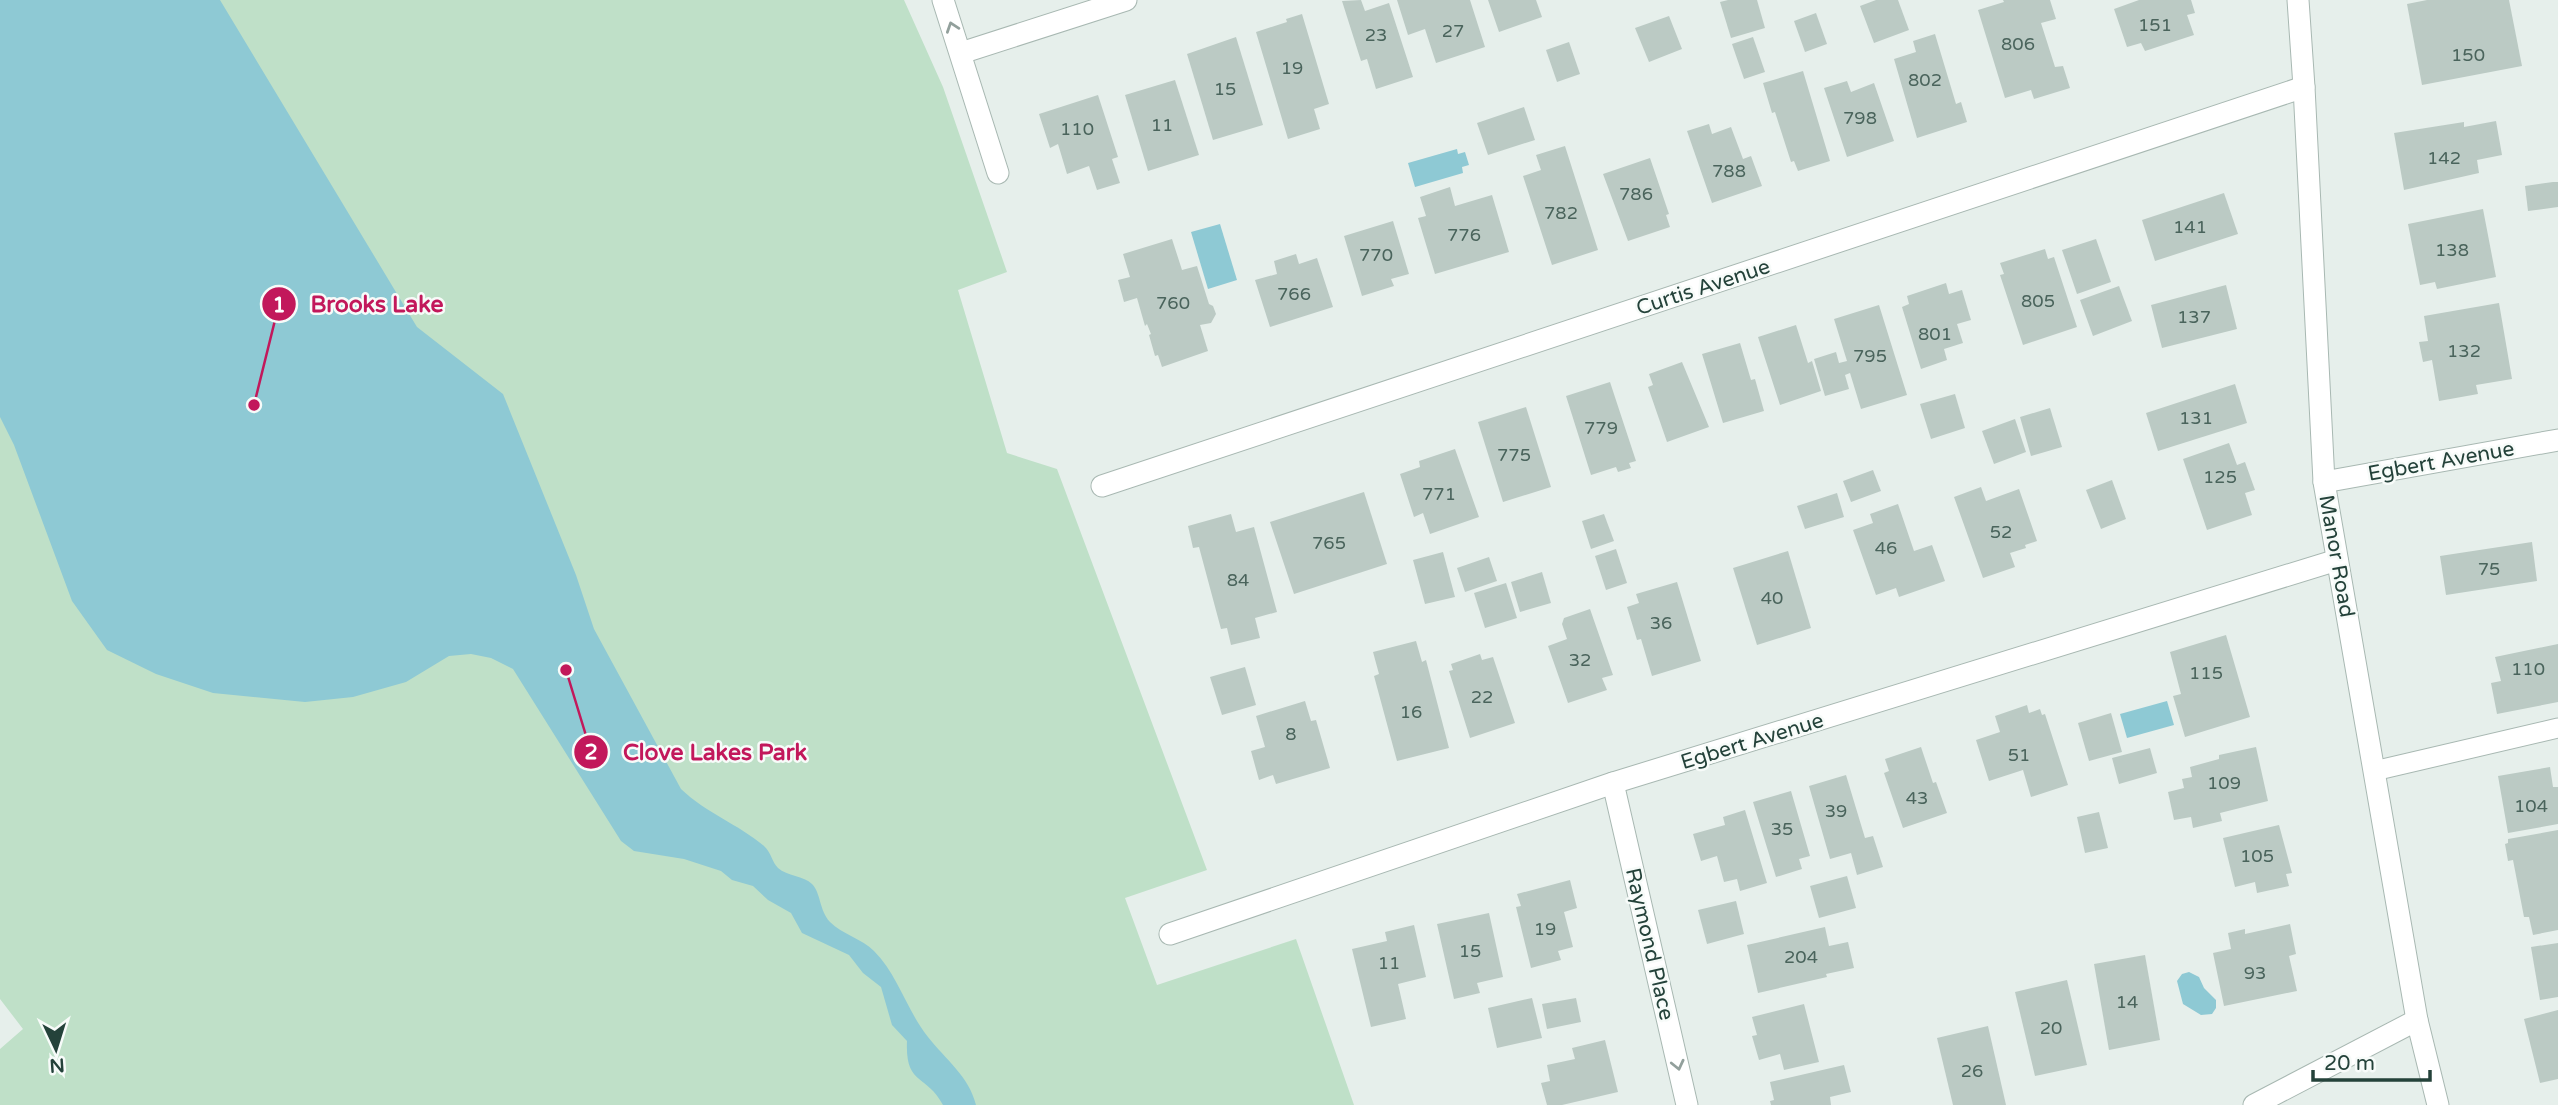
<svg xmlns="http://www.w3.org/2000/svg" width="2558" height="1105" font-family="'Varela Round',sans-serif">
<rect width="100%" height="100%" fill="#e6efeb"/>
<path fill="#bfe0c8" d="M0,0H904L943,87L1007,272L958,290L1007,453L1057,469L1207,870L1125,898L1157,985L1296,939L1354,1105H0V1049L23,1029L0,999Z"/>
<g fill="#8ec9d4">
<path d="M0,0H220L417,327L503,394L576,575L594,629L681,789C706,813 738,824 764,846C771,852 772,862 778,868C787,876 804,876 812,884C821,893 819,910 830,922C842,934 862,939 874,951C898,975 907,1011 928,1037C945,1059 969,1076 976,1105H943C926,1073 905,1086 907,1041L892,1025L881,987L863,973L849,955L802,933L791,913L768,900L753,886L732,880L721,871L684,859L634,851L621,841L513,669L491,658L471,654L449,656L406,682L353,697L305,702L213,693L156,674L107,650L72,601L14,445L0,417Z"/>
<path d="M1457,149L1458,154L1465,152L1469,165L1462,167L1463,173L1415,187L1408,163Z"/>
<path d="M1220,224L1237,280L1208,289L1191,232Z"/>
<path d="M2167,701L2174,725L2127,738L2120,714Z"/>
<path d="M2189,972L2199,977L2204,988L2216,1000V1008L2212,1014L2201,1015L2183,1004L2177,981L2182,974Z"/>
</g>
<g fill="#bbcac4">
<path d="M1361,0L1365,11L1389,3L1413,77L1376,89L1367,59L1361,61L1342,1Z"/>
<path d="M1397,0H1470L1485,47L1436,63L1425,29L1408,35Z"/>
<path d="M1488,0H1536L1542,17L1499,32Z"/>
<path d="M1728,0H1757L1765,28L1731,38L1720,2Z"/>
<path d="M1876,0H1898L1909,30L1874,43L1860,6Z"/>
<path d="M2003,0H2050L2056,19L2041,23L2055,67L2063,66L2070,88L2034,99L2031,90L2005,98L1978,10L2004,2Z"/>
<path d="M2139,0H2191L2195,13L2187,15L2194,35L2145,51L2141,43L2127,47L2114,9Z"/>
<path d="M2427,0H2509L2522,66L2422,85L2407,4Z"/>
<path d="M1816,13L1827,44L1805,52L1794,21Z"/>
<path d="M1302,14L1329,104L1314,109L1320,129L1288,139L1256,32L1287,22L1286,19Z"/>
<path d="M1669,16L1682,49L1649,62L1635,28Z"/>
<path d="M1935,34L1956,104L1961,102L1967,122L1917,138L1894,59L1916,52L1913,41Z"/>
<path d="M1236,37L1263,125L1213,140L1187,54Z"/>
<path d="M1753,37L1765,72L1744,79L1732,44Z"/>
<path d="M1569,42L1580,74L1557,82L1546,50Z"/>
<path d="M1803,71L1830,161L1798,171L1794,161L1791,162L1775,112L1772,113L1763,83Z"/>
<path d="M1175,80L1199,155L1148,171L1125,95Z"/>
<path d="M1847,81L1851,92L1874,83L1894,141L1847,157L1824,88Z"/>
<path d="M1098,95L1118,157L1112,159L1120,183L1097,190L1089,166L1067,174L1058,144L1050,148L1039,114Z"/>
<path d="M1524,107L1535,140L1488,155L1477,123Z"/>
<path d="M2496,121L2502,155L2477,160L2479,173L2404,190L2394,133L2464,122V127Z"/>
<path d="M1709,124L1712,134L1731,127L1743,159L1751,156L1762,186L1712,203L1687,131Z"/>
<path d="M1565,146L1598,250L1552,265L1523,176L1541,170L1536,155Z"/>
<path d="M1650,158L1669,214L1666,215L1670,227L1628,241L1603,174Z"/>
<path d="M2553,182H2558V207L2528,211L2525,186Z"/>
<path d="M1450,187L1455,206L1492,195L1509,252L1435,274L1418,218L1426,216L1420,197Z"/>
<path d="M2224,193L2238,234L2155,261L2142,220Z"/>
<path d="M2483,209L2496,277L2437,289L2435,282L2420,285L2408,224Z"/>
<path d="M1393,221L1409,274L1391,279L1394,286L1362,296L1344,236Z"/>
<path d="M1172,239L1182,270L1197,266L1209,304L1213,306L1216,314L1211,323L1200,325L1208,351L1162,367L1158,355L1155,356L1149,335L1151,334L1147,324L1145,326L1137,298L1124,302L1118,280L1130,277L1123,254Z"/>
<path d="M2096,239L2111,282L2077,294L2062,250Z"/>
<path d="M2045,249L2048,259L2054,257L2077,327L2023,345L2000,275L2004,274L2000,263Z"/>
<path d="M1296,254L1299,264L1317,258L1333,307L1270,327L1255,280L1277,274L1274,261Z"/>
<path d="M1946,283L1949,294L1962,290L1971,320L1957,324L1963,343L1944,349L1947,360L1921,369L1902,307L1909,304L1907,296Z"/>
<path d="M2226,285L2237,329L2162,348L2151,305Z"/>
<path d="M2119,286L2132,321L2093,336L2080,300Z"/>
<path d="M2499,303L2512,379L2476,385L2478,394L2439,401L2432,360L2423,362L2419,342L2428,341L2424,316Z"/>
<path d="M1879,305L1907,395L1861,409L1850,373L1845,375L1849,389L1825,396L1814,359L1836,352L1839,363L1847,361L1834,319Z"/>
<path d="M1796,325L1808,363L1812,361L1821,391L1780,405L1758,337Z"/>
<path d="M1740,343L1751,380L1755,379L1764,411L1723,423L1702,354Z"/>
<path d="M1682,362L1709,427L1667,442L1648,387L1653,385L1649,374Z"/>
<path d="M1610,382L1636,461L1629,463L1631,468L1618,472L1616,467L1591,475L1566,396Z"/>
<path d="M2235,384L2247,423L2158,451L2146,413Z"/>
<path d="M1955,394L1965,428L1931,439L1920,404Z"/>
<path d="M1526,407L1551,487L1503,502L1478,422Z"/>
<path d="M2050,408L2062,447L2031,456L2020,417Z"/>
<path d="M2015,419L2026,452L1994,464L1982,431Z"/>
<path d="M2229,443L2237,465L2245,462L2255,490L2245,493L2252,515L2207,530L2183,459Z"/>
<path d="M1455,449L1479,517L1430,534L1423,513L1414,517L1400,474L1420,467L1419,461Z"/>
<path d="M1873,470L1881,491L1851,502L1843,481Z"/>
<path d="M2112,480L2126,519L2101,529L2086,490Z"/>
<path d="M1981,487L1986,501L2019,489L2037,541L2025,545L2026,548L2010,553L2015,567L1983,578L1954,497Z"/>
<path d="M1364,492L1387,564L1294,594L1270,522Z"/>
<path d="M1837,493L1844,517L1805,529L1797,506Z"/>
<path d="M1898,504L1914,551L1932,545L1945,581L1899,597L1896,588L1876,595L1853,530L1873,523L1870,514Z"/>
<path d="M1231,514L1236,532L1254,527L1277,612L1255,618L1260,638L1231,645L1227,628L1221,629L1199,547L1193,548L1188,526Z"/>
<path d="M1604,514L1614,541L1591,549L1582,521Z"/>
<path d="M2532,542L2537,581L2446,595L2440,556Z"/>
<path d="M1616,549L1627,583L1606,590L1595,556Z"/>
<path d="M1788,551L1811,628L1757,645L1733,568Z"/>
<path d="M1443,552L1455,597L1425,604L1413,560Z"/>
<path d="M1489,557L1497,581L1465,592L1457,568Z"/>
<path d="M1542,572L1551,603L1520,612L1511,582Z"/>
<path d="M1677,582L1701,661L1652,676L1641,639L1637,640L1627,607L1639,603L1636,594Z"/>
<path d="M1506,583L1517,618L1485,628L1474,593Z"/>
<path d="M1590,609L1613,675L1602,678L1607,690L1568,703L1548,646L1567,639L1562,624L1564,618Z"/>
<path d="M2226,635L2250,717L2185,737L2173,696L2181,694L2170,652Z"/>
<path d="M1416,641L1422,662L1426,660L1449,748L1397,761L1374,676L1379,674L1373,652Z"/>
<path d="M2558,644V702L2497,714L2491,683L2501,681L2495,657Z"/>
<path d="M1480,654L1482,660L1493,657L1515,723L1470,738L1449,671L1453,670L1451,664Z"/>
<path d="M1245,667L1256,705L1222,715L1210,677Z"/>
<path d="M1305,701L1311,721L1316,720L1330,768L1276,784L1273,775L1259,780L1251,751L1265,747L1256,716Z"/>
<path d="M2027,705L2029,713L2040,709L2042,715L2045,714L2068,785L2031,797L2023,770L1989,781L1976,740L2000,732L1995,716Z"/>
<path d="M2111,713L2122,752L2089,761L2078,723Z"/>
<path d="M1921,747L1933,783L1936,782L1947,813L1903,828L1884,773L1889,771L1885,759Z"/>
<path d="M2256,747L2268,801L2220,813L2222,821L2193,828L2191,817L2174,820L2168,792L2184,788L2182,779L2192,777L2190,767L2219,759V755Z"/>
<path d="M2150,748L2157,773L2119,784L2112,758Z"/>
<path d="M2550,767L2553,787H2558V824L2508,833L2498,776Z"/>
<path d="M1846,775L1865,838L1873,836L1883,867L1857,875L1851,853L1830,859L1809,786Z"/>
<path d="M1791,791L1810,856L1799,859L1802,869L1776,877L1753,802Z"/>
<path d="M1745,810L1767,883L1740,891L1737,879L1724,882L1717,856L1701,861L1693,834L1725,825L1723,817Z"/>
<path d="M2099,812L2108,848L2085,853L2077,817Z"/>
<path d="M2279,825L2292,873L2286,874L2289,886L2257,893L2255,882L2235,887L2223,838Z"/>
<path d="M2558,830V930L2533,935L2529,917H2524L2513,860L2508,861L2505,844L2508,843V839Z"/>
<path d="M1847,876L1856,908L1819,918L1810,886Z"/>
<path d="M1570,880L1577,908L1564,912L1573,947L1558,951L1561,960L1531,968L1516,907L1521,906L1517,894Z"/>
<path d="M1736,901L1744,934L1707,944L1698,910Z"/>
<path d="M1489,913L1503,977L1477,983L1480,993L1454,999L1437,924Z"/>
<path d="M2290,924L2296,954L2289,956L2297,991L2224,1006L2213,953L2231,949L2228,933L2245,929V934Z"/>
<path d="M1414,925L1426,977L1398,984L1406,1019L1371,1027L1352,949L1387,941L1385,932Z"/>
<path d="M1825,927L1829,946L1848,942L1854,968L1826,974L1827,977L1758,993L1747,945Z"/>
<path d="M2558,943V997L2540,1000L2531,947Z"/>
<path d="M2145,955L2160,1040L2109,1050L2094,964Z"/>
<path d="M2067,980L2087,1065L2035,1076L2015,992Z"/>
<path d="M1532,998L1542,1038L1497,1048L1488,1008Z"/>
<path d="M1576,998L1581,1022L1547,1029L1542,1004Z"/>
<path d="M1804,1004L1819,1062L1784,1070L1780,1054L1759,1060L1752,1036L1757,1035L1752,1017Z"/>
<path d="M2558,1010V1079L2540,1083L2524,1019Z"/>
<path d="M1988,1026L2006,1105H1953L1937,1038Z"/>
<path d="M1605,1040L1618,1092L1562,1105H1547L1541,1083L1550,1081L1547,1065L1575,1059L1572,1048Z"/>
<path d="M1844,1065L1851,1092L1830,1097L1831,1105H1771L1770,1101L1774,1100L1770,1082Z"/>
</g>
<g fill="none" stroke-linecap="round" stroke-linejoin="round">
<g stroke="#a8b8b2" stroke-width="21">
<path id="service" d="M2374,771L2558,728"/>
</g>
<g stroke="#a8b8b2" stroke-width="23">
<g id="minor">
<path d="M943,0L998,173"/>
<path d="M961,53L1126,0"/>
<path d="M2324,482L2558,440"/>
<path d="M1102,486L2304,87"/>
<path d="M1613,783L1687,1105"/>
<path d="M1170,934L1613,783L2337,560"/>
<path d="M2254,1105L2417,1020"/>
</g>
</g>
<g stroke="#a8b8b2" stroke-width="23">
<path id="tertiary" d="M2298,0L2304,87L2324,482L2417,1020L2438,1105"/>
</g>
<use href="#service" stroke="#fff" stroke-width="19"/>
<use href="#minor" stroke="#fff" stroke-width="21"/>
<use href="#tertiary" stroke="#fff" stroke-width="21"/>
</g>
<defs><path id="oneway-chevron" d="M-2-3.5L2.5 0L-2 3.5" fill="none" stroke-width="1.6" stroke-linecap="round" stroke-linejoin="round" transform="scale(1.75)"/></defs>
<g stroke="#92a09c">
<use href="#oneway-chevron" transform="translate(952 27) rotate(-109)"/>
<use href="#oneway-chevron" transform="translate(1678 1065) rotate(77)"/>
</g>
<g text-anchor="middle" stroke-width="5" stroke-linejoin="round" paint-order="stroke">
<g font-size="18" fill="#4a645c">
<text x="2155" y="31">151</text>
<text x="1453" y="37">27</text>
<text x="1376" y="41">23</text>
<text x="2018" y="50">806</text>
<text x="2468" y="61">150</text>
<text x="1292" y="74">19</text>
<text x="1925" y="86">802</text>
<text x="1225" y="95">15</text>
<text x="1860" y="124">798</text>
<text x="1162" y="131">11</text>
<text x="1077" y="135">110</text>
<text x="2444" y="164">142</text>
<text x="1729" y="177">788</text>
<text x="1636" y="200">786</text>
<text x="1561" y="219">782</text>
<text x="2190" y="233">141</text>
<text x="1464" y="241">776</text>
<text x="2452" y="256">138</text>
<text x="1376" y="261">770</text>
<text x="1294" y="300">766</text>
<text x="2038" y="307">805</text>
<text x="1173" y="309">760</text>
<text x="2194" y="323">137</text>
<text x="1935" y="340">801</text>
<text x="2464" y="357">132</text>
<text x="1870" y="362">795</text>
<text x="2196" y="424">131</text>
<text x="1601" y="434">779</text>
<text x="1514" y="461">775</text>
<text x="2220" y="483">125</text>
<text x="1439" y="500">771</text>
<text x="2001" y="538">52</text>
<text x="1329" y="549">765</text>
<text x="1886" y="554">46</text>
<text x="2489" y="575">75</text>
<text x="1238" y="586">84</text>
<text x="1772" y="604">40</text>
<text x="1661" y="629">36</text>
<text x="1580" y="666">32</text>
<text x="2528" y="675">110</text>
<text x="2206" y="679">115</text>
<text x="1482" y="703">22</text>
<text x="1411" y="718">16</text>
<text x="1291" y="740">8</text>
<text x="2019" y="761">51</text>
<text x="2224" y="789">109</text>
<text x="1917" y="804">43</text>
<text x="2531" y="812">104</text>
<text x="1836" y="817">39</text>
<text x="1782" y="835">35</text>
<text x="2257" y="862">105</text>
<text x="1545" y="935">19</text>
<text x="1470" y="957">15</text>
<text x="1801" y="963">204</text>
<text x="1389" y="969">11</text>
<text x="2255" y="979">93</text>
<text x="2127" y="1008">14</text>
<text x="2051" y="1034">20</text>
<text x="1972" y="1077">26</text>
</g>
<g font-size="21" fill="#24423a" stroke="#f7fbf9">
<text transform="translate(1703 287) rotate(-18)" y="7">Curtis Avenue</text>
<text transform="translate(2441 461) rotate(-10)" y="7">Egbert Avenue</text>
<text transform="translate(2337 556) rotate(80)" y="7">Manor Road</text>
<text transform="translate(1752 741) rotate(-17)" y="7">Egbert Avenue</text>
<text transform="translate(1650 944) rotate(77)" y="7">Raymond Place</text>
</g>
</g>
<path fill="none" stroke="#c2185b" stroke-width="2.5" d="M254 405L279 304M566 670L591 752"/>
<g fill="#c2185b" stroke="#f7fbf9" stroke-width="2.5">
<circle cx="254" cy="405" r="7"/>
<circle cx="566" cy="670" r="7"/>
<circle cx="279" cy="304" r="18"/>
<circle cx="591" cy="752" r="18"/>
</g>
<g font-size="21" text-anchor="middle" font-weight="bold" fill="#fff">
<text x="279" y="312">1</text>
<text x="591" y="759">2</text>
</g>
<g font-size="23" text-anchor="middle" font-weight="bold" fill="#c2185b" stroke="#f7fbf9" stroke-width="5" stroke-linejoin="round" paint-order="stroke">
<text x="377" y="312">Brooks Lake</text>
<text x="715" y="760">Clove Lakes Park</text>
</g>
<g transform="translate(56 1049) rotate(176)" stroke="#f7fbf9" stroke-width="5" paint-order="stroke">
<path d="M0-5L12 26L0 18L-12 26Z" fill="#24423a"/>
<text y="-10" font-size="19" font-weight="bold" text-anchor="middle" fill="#24423a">N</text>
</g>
<path d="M2313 1070v10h117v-10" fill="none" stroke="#24423a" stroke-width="3.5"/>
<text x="2324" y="1070" font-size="21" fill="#24423a" stroke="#f7fbf9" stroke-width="5" paint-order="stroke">20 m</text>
</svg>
